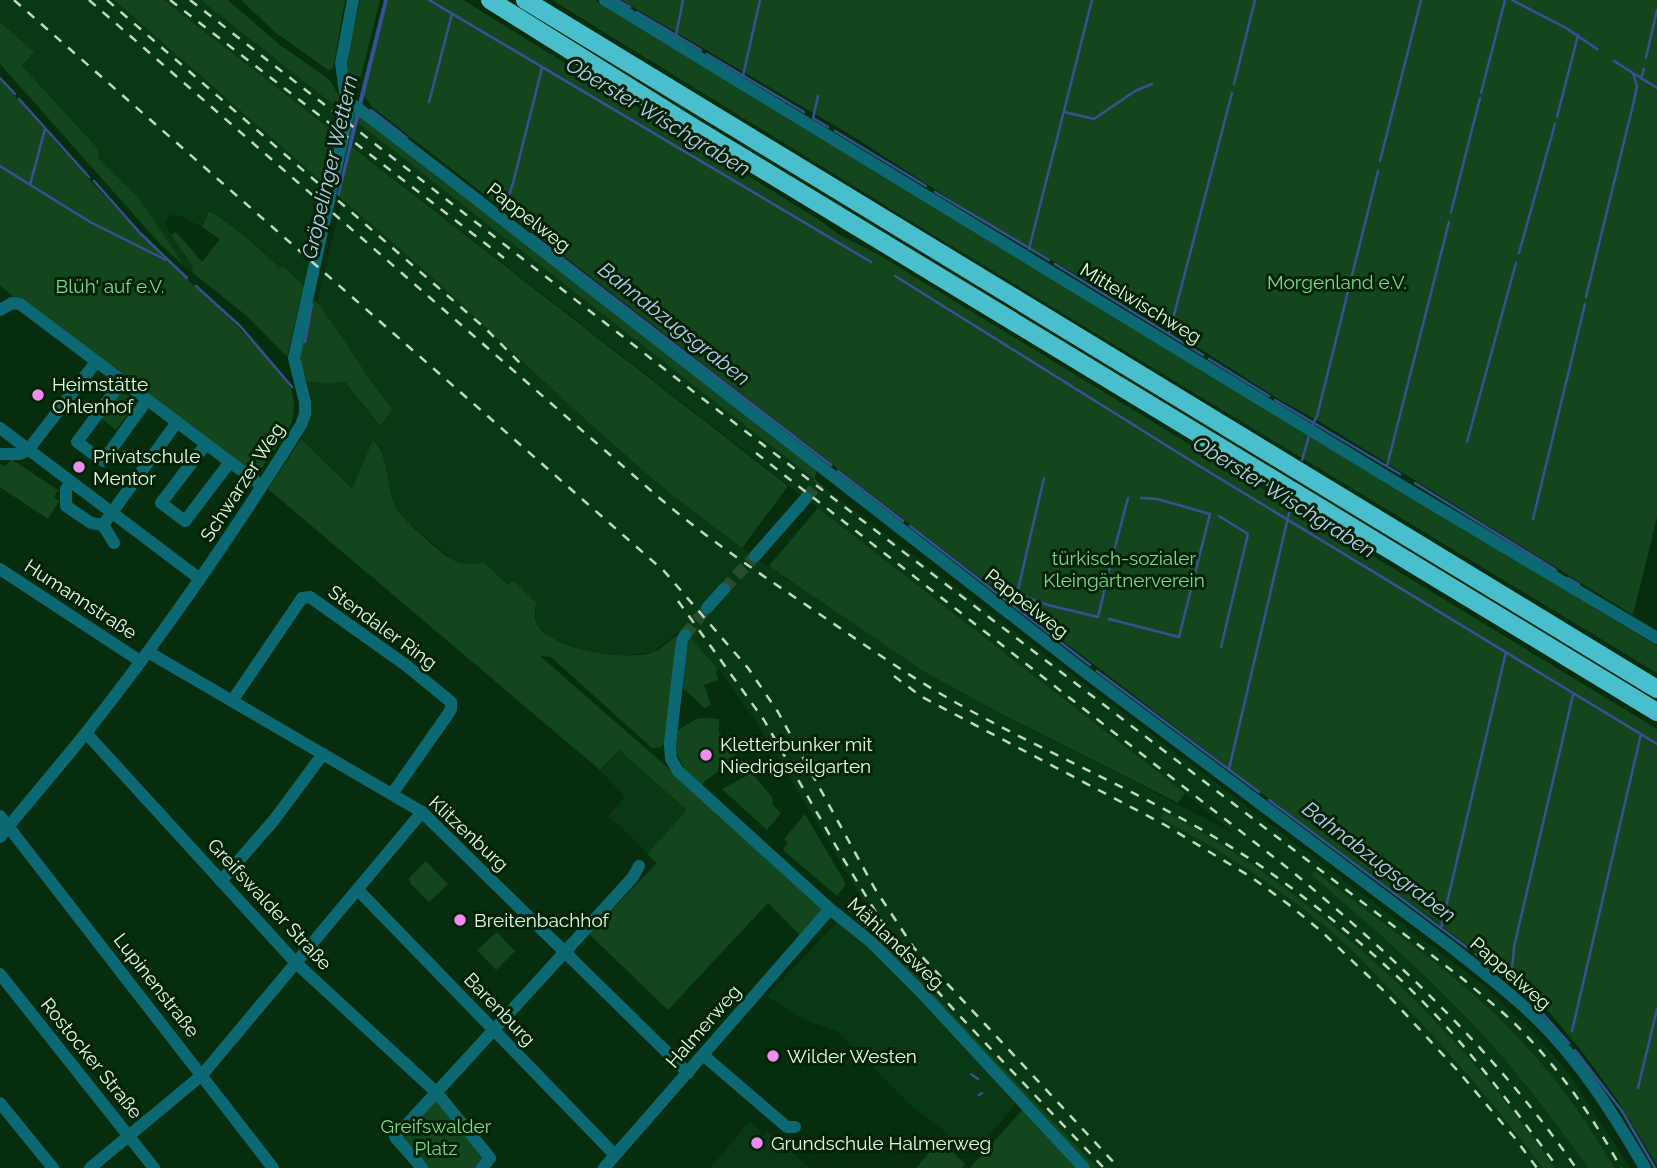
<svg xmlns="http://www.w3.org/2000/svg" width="1657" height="1168" font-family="Raleway,sans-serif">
<rect width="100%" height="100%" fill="#062d0e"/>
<g fill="#093814">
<path d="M0,0H114L416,262L625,456L679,500L742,548L923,671L994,710L1235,834L1185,793L164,0H201L837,497L1482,984L1535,1034L1568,1072L1630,1168H1097L893,950L757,723L720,671L681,630L653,652L622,656L587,651L551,639L537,624L535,610L485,563L469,565L451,559L397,513L389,490L381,446L374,440L352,490L301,439L311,416L312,399L307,381L328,384L345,382L379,426L393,409L374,388L328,316L304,286L279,269L262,249L208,212L202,227L180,216L171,215L166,221V225L171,235L192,265L193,273L185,267L139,198L99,159L22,66L33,51L0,22Z"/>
<path d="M618,749L687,810L647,854L640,845L608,816L625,797L600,770Z"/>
<path d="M841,921L885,959L1017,1103L973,1153L909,1104L839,1032L800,1018L767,996L836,923Z"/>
<path d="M750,1121L763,1136L768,1131L810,1168H710Z"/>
</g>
<g fill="#14461e">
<path d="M114,0H164L338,135L326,185Z"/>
<path d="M201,0H228L280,45L330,80L343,103V112Z"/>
<path d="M241,0H345L333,69L328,70L276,33Z"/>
<path d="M360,0H380L358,88L351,86C342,60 355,26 360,0Z"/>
<path d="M388,0H463L821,221L838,234L879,255L1657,729V1165L1618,1101L1584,1054L1550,1013L1508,975L1297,820L838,469L372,107L363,94Z"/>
<path d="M552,0H595L720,75L1657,646V673L922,228Z"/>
<path d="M621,0H1657V517L1633,615L1322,423L1275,397L1149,316L995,228L854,137Z"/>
<path d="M0,22L34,52L22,66L97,148L99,159L139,198L185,267L160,244L0,64Z"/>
<path d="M0,79C54,141 108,202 166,259C210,302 255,338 291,389C304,430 272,445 256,478L0,286Z"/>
<path d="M354,110L811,465L816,471L815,480L353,119Z"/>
<path d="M351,146L788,486L742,548C702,518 662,488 625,455C528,370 439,278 339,197Z"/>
<path d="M209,211C235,228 258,245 279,268L284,267L304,286L287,357L247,316L193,273L192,265L171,235L176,232L202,262L220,239L202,227Z"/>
<path d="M311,296L314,304L315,300C344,335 362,374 393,409L380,426L345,382L328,384L307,381C292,358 307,321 311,296Z"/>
<path d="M121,390L137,402L116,430L101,418Z"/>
<path d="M301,439L352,489L373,440C389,453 386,490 397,510C400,517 445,557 453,560C464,565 473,564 485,563L508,585L514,581L536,603C535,609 534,618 537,624C550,650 628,662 654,652C661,649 669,641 676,636L667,741L661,747L652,748L551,657L540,656L700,796L823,910L801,936L768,903L668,1010L589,934L657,863L647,854L687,810L619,750L600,770L268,489Z"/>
<path d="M11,459L58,490L54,497L59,501L48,519L0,487V464L6,466Z"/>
<path d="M818,508L1185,793L1178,803L994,710L923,671L769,566Z"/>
<path d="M690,638L718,669L716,672L718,680L704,685L711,705L704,708L683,688L686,648Z"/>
<path d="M704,718L719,719V733L726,738L734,736L740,745L736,748L735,758L704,782L702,787C683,771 675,757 675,732L696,719Z"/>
<path d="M752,773L772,797L773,805L781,813L767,830L722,789Z"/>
<path d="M1165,811C1321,897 1453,1022 1555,1168H1543C1502,1114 1458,1062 1412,1013C1383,982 1354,950 1321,923C1271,882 1217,848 1160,818Z"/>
<path d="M805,814L846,884L837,896L783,850L788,842L784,839Z"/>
<path d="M426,861L448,884L429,902L410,883L409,878Z"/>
<path d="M1315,871C1375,919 1441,962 1496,1015C1543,1061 1582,1111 1614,1168H1588C1562,1131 1535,1095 1506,1061C1448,993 1380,933 1311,875Z"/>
<path d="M497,932L515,951L496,970L477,950Z"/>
<path d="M886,939L893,950L1097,1168H1088L877,943Z"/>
<path d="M437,1101L485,1158L476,1168H426L402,1136L430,1104Z"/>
<path d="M1024,1108L1076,1168H970Z"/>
<path d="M940,1140L965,1164L962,1168H916Z"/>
</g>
<path fill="#385094" d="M384,0H388L312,307L356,111Z"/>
<path fill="#062d0e" d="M333,191L342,199L317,303L310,294Z"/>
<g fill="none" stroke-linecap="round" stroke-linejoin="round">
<g stroke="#385094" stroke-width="2.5">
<path d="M429,0L871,262"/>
<path d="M617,0L630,7"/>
<path d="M1512,0L1566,28L1597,49"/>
<path d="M637,12L701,50"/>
<path d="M676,35L683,0"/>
<path d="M707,54L804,112"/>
<path d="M1646,58L1657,10"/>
<path d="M1614,61L1657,88"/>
<path d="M743,76L760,0"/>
<path d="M0,78L15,94"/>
<path d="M1641,79L1644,69"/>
<path d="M1234,84L1255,0"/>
<path d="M1481,93L1505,0"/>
<path d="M818,96L813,118L828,127"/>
<path d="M19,99L89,177"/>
<path d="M429,102L452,14"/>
<path d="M371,110L407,138"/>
<path d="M1064,112L1094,119L1135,91L1152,84"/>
<path d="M1557,117L1578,35"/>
<path d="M835,131L926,186"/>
<path d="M1380,161L1421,0"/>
<path d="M0,166L90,222L166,260"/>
<path d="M94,181L140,233L187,278"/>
<path d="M30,185L45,129"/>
<path d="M935,192L1049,260"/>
<path d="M1451,212L1480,98"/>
<path d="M503,213L513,183L542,68"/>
<path d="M531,234L831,465"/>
<path d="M1029,249L1092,0"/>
<path d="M1519,253L1555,124"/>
<path d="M1055,264L1203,355"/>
<path d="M895,276L1201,467L1657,744"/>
<path d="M196,286L241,327L292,387"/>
<path d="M1586,297L1634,101L1637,86L1633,73"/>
<path d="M1169,334L1232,93"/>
<path d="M305,342L312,304"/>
<path d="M1209,359L1269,396"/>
<path d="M1275,400L1400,474"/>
<path d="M1312,426L1317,416L1378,171"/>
<path d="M1467,442L1516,263"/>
<path d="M1302,460L1309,436"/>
<path d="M1387,466L1449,222"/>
<path d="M838,471L903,521"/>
<path d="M1044,478L1017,594L1048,605L1098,617L1111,563"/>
<path d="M1415,483L1556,570"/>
<path d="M1219,516L1248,534L1221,647"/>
<path d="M1533,519L1585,304"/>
<path d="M910,526L1090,665"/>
<path d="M1114,551L1128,498"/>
<path d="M1568,578L1579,584"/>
<path d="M1109,619L1179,637L1210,514L1157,499L1141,498"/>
<path d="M1097,671L1259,792"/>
<path d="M1229,769L1290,509"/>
<path d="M1269,800L1469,949"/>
<path d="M1441,928L1506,652"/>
<path d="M1476,954L1525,994L1569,1043"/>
<path d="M1511,982L1514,947L1573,695"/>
<path d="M1572,1031L1641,734"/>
<path d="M1575,1050L1622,1111L1655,1168"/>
<path d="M971,1074L978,1079"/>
<path d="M1638,1088L1657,1009"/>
<path d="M979,1095L982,1093"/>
</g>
<g stroke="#274c2e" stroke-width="12" stroke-dasharray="12 6" stroke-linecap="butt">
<path d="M806,498L819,483"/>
<path d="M724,589L755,556"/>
<path d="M685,635L707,608"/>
</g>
<g stroke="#0c6974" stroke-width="12">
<path d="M605,0L1402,486L1657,638"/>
<path d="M348,104L355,106L444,174L1089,675L1450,946C1478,968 1507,990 1533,1015C1579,1059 1613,1113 1645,1168"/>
<path d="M0,310L12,303L20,304L262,486"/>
<path d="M122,381L77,442L103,461L147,400"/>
<path d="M0,428L200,579"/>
<path d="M206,444L161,503L185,521L230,462"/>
<path d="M0,454H20L28,450L96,362"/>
<path d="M71,482L66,489V506L91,523L103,525"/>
<path d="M114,543L103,525L177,422"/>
<path d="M755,556L806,498"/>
<path d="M0,569L140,661"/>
<path d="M707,608L724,589"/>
<path d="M685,635L682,640L670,744L671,759L678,771L830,909L871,942L921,992L1084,1168"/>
<path d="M148,652L422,812L688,1073"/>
<path d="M232,701L302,598L310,597L407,666L451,702V709L446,717L392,794"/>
<path d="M86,733L296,963L436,1092L487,1154L490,1158L482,1168"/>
<path d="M0,816L273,1168"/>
<path d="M0,837C28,802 57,769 85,734C163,636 234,532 301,425L305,414V402L294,358L348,115L341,63L353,0"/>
<path d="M221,881L274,820L323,754"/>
<path d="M358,890L615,1155"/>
<path d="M0,974L154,1168"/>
<path d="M703,1055L787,1127H795"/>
<path d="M0,1103L53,1168"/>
<path d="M90,1168L202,1075L422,812"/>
<path d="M422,1168L395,1137C475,1051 554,964 633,877L639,866"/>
<path d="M604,1168L830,909"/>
</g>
<g stroke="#49bfce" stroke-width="18">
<path d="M490,0L691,126L1657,712"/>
<path d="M525,0L1657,689"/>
</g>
<g stroke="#c1d9c3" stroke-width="2.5" stroke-dasharray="9 9" stroke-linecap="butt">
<path d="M14,0L664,571L748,668L778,712L875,889L914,948L1119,1168"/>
<path d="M89,0L656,495C707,539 762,575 818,613C865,645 911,678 962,706C1063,762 1172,805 1268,871C1332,916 1401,975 1452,1033C1490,1076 1524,1122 1558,1168"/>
<path d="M107,0L486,329L520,363"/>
<path d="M170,0L504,258"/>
<path d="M190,0L694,392L1463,979C1479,993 1496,1006 1512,1021C1556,1064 1592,1115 1621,1168"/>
<path d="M756,453L1294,873C1398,960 1498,1055 1576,1168"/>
<path d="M678,601L764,720L844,860L894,942L955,1011L1104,1168"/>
<path d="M894,676L922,697L1165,825L1251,877L1288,904L1321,931L1386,993L1458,1071L1514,1137L1537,1168"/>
</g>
</g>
<g fill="#f28af3" stroke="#002305" stroke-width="2.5">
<circle cx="38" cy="395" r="7"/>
<circle cx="79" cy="467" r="7"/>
<circle cx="706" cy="755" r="7"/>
<circle cx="460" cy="920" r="7"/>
<circle cx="773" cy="1056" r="7"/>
<circle cx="757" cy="1143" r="7"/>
</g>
<g text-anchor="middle" stroke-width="6" stroke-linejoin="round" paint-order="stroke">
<g font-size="19" fill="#e5fae6" stroke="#002305">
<text transform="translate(529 217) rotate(38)" y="7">Pappelweg</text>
<text transform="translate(1141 303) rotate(31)" y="7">Mittelwischweg</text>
<text transform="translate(242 482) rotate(-57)" y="7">Schwarzer Weg</text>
<text transform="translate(81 599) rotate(33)" y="7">Humannstraße</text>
<text transform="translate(1027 603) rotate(38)" y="7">Pappelweg</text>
<text transform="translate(383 627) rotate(36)" y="7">Stendaler Ring</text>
<text transform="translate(469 833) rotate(43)" y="7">Klitzenburg</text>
<text transform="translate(270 904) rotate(47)" y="7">Greifswalder Straße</text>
<text transform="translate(896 943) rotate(43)" y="7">Mählandsweg</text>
<text transform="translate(1511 973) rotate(41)" y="7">Pappelweg</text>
<text transform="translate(157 985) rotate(52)" y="7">Lupinenstraße</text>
<text transform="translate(500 1009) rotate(46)" y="7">Barenburg</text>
<text transform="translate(703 1026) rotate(-49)" y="7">Halmerweg</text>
<text transform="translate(92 1058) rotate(51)" y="7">Rostocker Straße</text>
</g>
<g font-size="19" fill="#7ddb89" stroke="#002305">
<text x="1337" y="289">Morgenland e.V.</text>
<text x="110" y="293">Blüh' auf e.V.</text>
<text x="1124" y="565">türkisch-sozialer<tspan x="1124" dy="22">Kleingärtnerverein</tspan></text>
<text x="436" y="1133">Greifswalder<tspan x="436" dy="22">Platz</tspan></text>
</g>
<g font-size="19" fill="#e5fae6" stroke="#002305" text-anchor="start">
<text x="52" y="391">Heimstätte<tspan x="52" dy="22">Ohlenhof</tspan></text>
<text x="93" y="463">Privatschule<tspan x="93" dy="22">Mentor</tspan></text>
<text x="720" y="751">Kletterbunker mit<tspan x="720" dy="22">Niedrigseilgarten</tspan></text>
<text x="474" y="927">Breitenbachhof</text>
<text x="787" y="1063">Wilder Westen</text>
<text x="771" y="1150">Grundschule Halmerweg</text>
</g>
<g font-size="21" font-style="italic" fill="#bacbf3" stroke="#002305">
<text transform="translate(658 117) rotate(31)" y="7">Oberster Wischgraben</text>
<text transform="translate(330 167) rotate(-77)" y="7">Gröpelinger Wettern</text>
<text transform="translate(674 324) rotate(38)" y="7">Bahnabzugsgraben</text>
<text transform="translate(1284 497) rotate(32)" y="7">Oberster Wischgraben</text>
<text transform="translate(1379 862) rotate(37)" y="7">Bahnabzugsgraben</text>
</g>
</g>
</svg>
